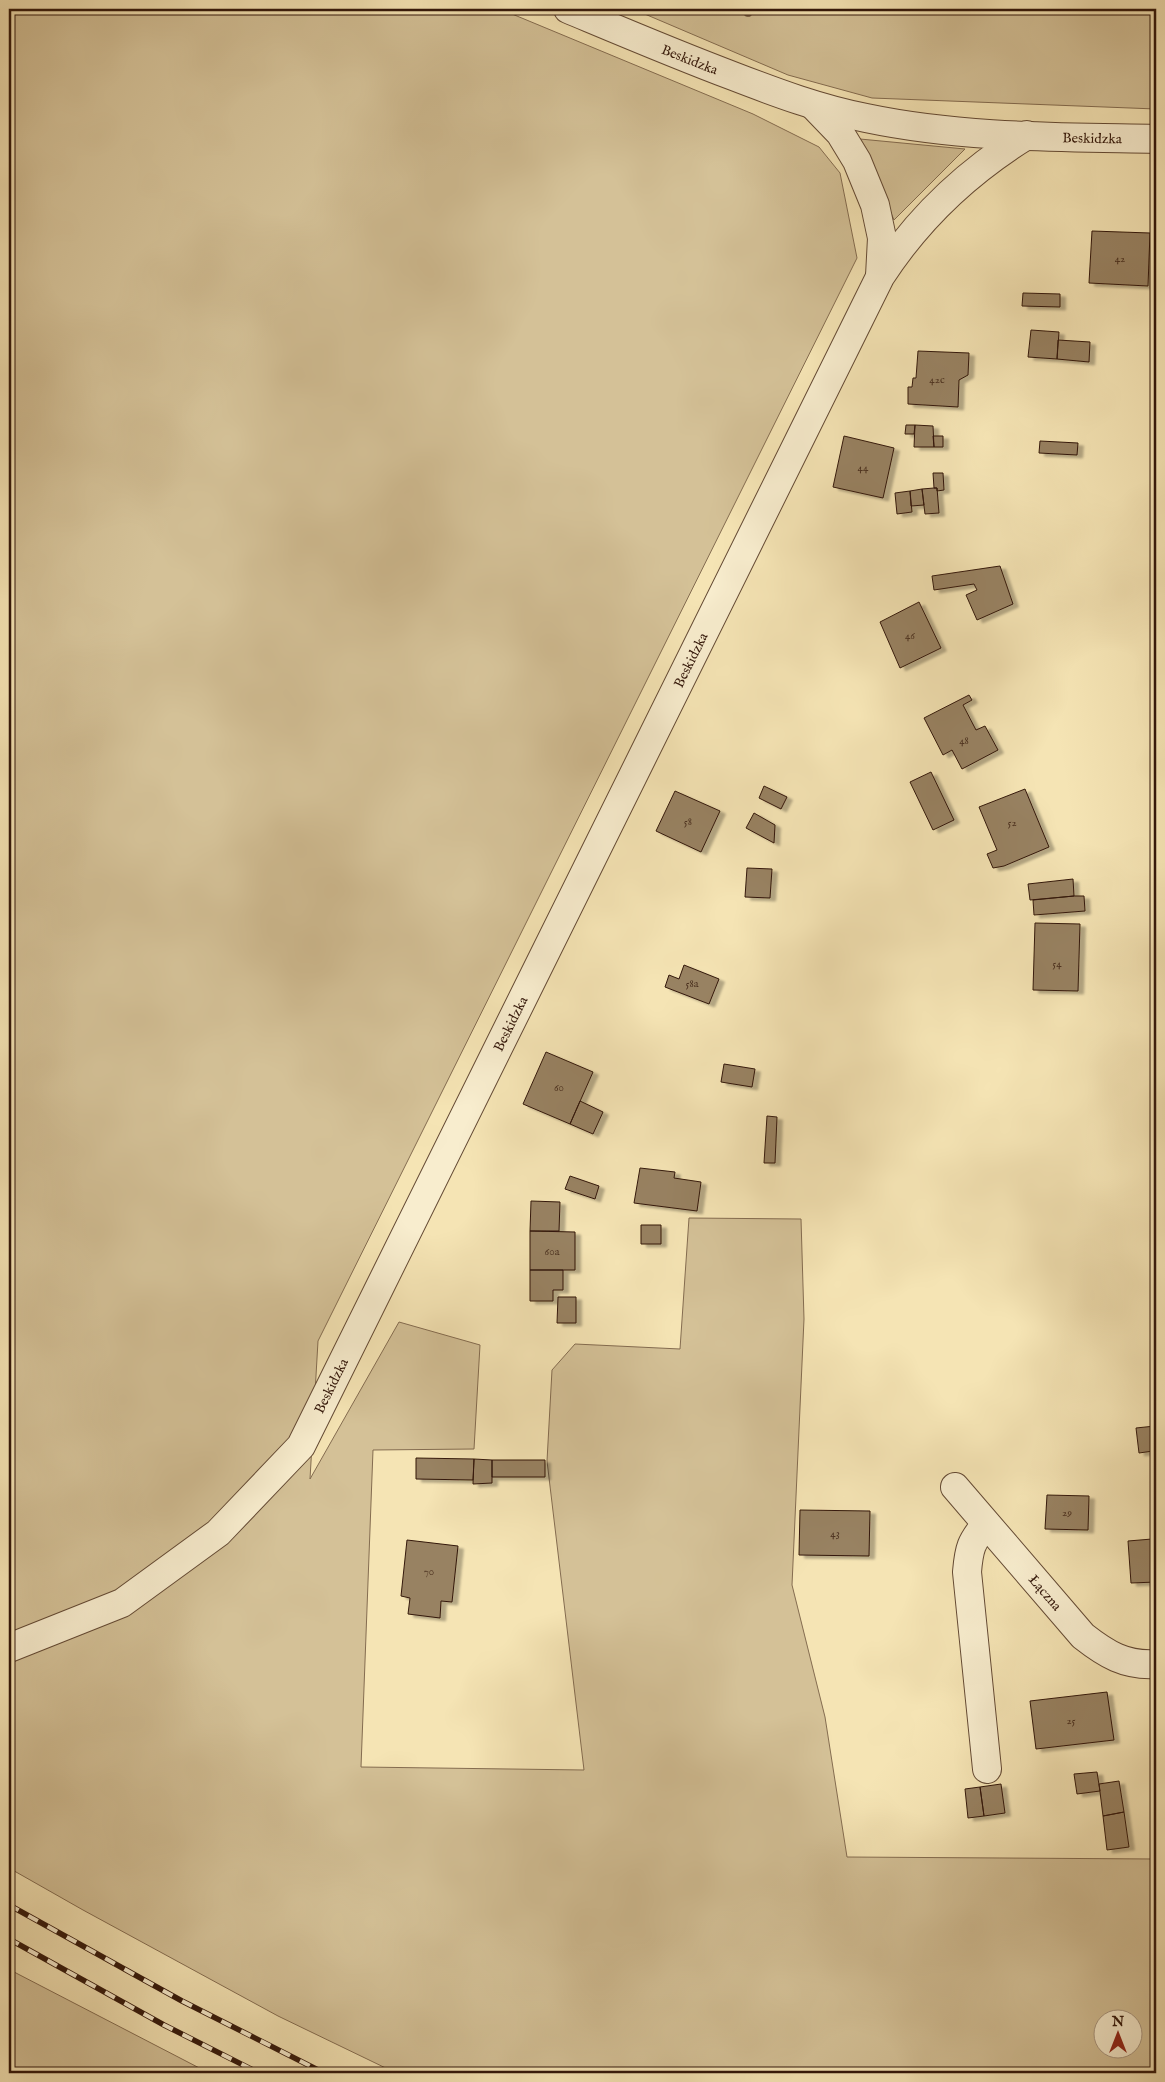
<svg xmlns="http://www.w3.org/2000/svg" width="1165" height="2082" viewBox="0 0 1165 2082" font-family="'IM FELL English',serif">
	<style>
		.green { fill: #d4c197; stroke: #846c50; fill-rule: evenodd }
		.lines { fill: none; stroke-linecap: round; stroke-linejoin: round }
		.stream { stroke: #80684d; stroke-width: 10 }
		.building { fill: #988262; stroke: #33170a; filter: url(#shadow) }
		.minor-casing { stroke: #644a34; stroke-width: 30 }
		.path { stroke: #33170a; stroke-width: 3; stroke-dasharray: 4 2.5; stroke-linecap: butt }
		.minor { stroke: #f8edce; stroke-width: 28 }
		.rail-casing { stroke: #33170a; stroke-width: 5.5 }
		.rail { stroke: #f8edce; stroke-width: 4; stroke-dasharray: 11; stroke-linecap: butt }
		.labels { text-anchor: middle; stroke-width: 5; stroke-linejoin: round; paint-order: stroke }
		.number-label { font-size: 11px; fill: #4c3220 }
		.street-label { font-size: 14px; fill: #33170a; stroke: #f8edce }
	</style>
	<defs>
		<filter id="shadow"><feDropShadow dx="5.5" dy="3" stdDeviation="1" flood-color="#0004"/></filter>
	</defs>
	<rect width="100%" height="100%" fill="#f5e4b4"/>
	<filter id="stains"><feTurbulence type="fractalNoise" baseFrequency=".004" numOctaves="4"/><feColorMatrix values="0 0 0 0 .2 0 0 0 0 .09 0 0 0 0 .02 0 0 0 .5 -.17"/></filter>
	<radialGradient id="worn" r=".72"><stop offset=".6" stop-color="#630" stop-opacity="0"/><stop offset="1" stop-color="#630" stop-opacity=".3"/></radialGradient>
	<path class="green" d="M9 9H500L753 114 819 147 840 173 857 258 318 1341 310 1479 399 1322 480 1345 474 1449 373 1450 361 1767 584 1770 547 1461 552 1370 575 1344 680 1349 689 1218 801 1219 804 1319 792 1585 825 1717 847 1857 1156 1859V2073H396L278 2016 83 1910 9 1868ZM1102 2020H1132V2050H1102Z
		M633 9H1156V109L872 98 788 75Z
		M860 139 965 149 894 220Z
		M9 1969 16 1973 209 2073H9Z"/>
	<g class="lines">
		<path class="stream" d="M746 9 748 12"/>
	</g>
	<path class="building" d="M1092 231 1150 233 1148 286 1089 283Z
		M1023 293 1060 294V307L1022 306Z
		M1031 330 1059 332 1057 359 1028 357Z
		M1058 340 1090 342 1089 362 1057 359Z
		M918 351 969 353 968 375 959 380 958 407 908 404V387H912L913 378H916Z
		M906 425H915L914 434H905Z
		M915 425 933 426 934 447H914Z
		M844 436 894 448 883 498 833 487Z
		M933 436H943V447H934Z
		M1040 441 1078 443 1077 455 1039 453Z
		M933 473H943L944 490 937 491V488H934Z
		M934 488H937L939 513 925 514 922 489Z
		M922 489 924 505 911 506 910 491Z
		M910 491 912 512 897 514 895 493Z
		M1000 566 1013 604 977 620 966 595 977 590 974 584 934 590 932 576Z
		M919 602 941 648 900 668 880 622Z
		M969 695 972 700 963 705 976 730 985 726 998 750 962 769 952 750 943 755 924 718Z
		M931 772 954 820 933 830 910 782Z
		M764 786 787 797 781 809 759 798Z
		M1025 789 1049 847 1004 866 993 868 987 854 997 850 979 807Z
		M675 791 720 811 701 852 656 831Z
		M754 813 775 825 774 843 746 828Z
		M747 868 772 869 770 898 745 897Z
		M1073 879 1074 896 1030 900 1028 884Z
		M1074 896H1084L1085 911 1034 915 1033 900Z
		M1035 923 1080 924 1078 991 1033 990Z
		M684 965 719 979 709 1004 665 987 669 975 679 979Z
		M546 1052 593 1072 570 1124 523 1104Z
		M724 1064 755 1069 752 1087 721 1082Z
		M580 1101 603 1112 593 1134 570 1124Z
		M767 1116 777 1117 775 1163H764Z
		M640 1168 675 1172 674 1178 701 1182 697 1211 634 1203Z
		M570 1176 599 1186 595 1199 565 1189Z
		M531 1201 560 1202 559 1231H530Z
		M641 1225H661V1244H641Z
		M530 1231 575 1232V1270H530Z
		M530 1270H563V1290H553V1301H530Z
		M558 1297H576V1323H557Z
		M1155 1426 1156 1465H1155L1153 1451 1139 1453 1136 1428Z
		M416 1458 474 1459 473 1480 416 1479Z
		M474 1459 492 1460V1483L473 1484Z
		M492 1460H545V1477H492Z
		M1047 1495 1089 1496 1088 1530 1045 1529Z
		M800 1510 870 1511 869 1556 799 1555Z
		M1152 1539 1156 1582 1131 1583 1128 1541Z
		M407 1540 458 1546 452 1602 441 1601 440 1618 408 1614 410 1598 401 1596Z
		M1107 1692 1114 1740 1036 1749 1030 1701Z
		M1097 1772 1100 1791 1077 1794 1074 1774Z
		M1119 1781 1124 1812 1103 1816 1099 1784Z
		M1001 1784 1005 1813 984 1816 980 1787Z
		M980 1787 984 1816 968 1818 965 1789Z
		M1124 1812 1129 1847 1107 1850 1103 1816Z"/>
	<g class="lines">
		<defs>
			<g id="minor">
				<path id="s1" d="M568 9C623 32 677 55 733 76 777 93 820 109 866 118 961 138 1060 137 1156 139"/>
				<path d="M814 106 840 133 857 161 875 205 882 238 880 276"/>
				<path id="s2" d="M955 1487 1083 1636C1106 1654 1125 1666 1156 1664"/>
				<path d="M986 1524C971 1542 969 1548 967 1572L987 1769"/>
				<path id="s3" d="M9 1648 122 1603 218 1533 301 1446 880 277C918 218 967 172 1027 135"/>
			</g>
		</defs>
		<use href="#minor" class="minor-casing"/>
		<path class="path" d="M48 2073H55"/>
		<use href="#minor" class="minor"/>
		<defs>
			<path id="rail" d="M9 1905 182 2001 324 2073
				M9 1939 164 2025 259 2073"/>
		</defs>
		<use href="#rail" class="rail-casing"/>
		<use href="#rail" class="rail"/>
	</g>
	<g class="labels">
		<g class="number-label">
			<text x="1120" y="262">42</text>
			<text x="937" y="383">42c</text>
			<text x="863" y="471">44</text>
			<text x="910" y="639">46</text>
			<text x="964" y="744">48</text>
			<text x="688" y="825">58</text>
			<text x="1012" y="826">52</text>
			<text x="1057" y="967">54</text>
			<text x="692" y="987">58a</text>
			<text x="559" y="1091">60</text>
			<text x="552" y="1255">60a</text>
			<text x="1067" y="1516">29</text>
			<text x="835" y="1537">43</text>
			<text x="429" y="1575">70</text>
			<text x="1071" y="1724">25</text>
		</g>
		<g class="street-label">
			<text dy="5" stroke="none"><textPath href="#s1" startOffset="132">Beskidzka</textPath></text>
			<text dy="5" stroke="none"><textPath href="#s1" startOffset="545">Beskidzka</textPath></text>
			<text dy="5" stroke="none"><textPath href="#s3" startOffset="1238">Beskidzka</textPath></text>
			<text dy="5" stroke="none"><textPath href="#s3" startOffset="832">Beskidzka</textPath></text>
			<text dy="5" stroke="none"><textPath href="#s3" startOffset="428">Beskidzka</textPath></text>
			<text dy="5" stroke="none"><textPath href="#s2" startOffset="139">Łączna</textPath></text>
		</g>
	</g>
	<rect width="1165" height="2082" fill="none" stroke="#f5e4b4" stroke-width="30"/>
	<rect x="10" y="10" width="1145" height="2062" fill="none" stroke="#33170a" stroke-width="2.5"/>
	<rect x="15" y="15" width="1135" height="2052" fill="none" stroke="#33170a"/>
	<g transform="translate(1118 2034)"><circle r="24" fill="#f8edce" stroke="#a99780"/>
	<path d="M0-4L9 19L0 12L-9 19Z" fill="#8f2418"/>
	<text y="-8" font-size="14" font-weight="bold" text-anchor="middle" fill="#33170a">N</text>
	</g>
	<rect width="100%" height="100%" filter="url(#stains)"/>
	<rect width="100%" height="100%" fill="url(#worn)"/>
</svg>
